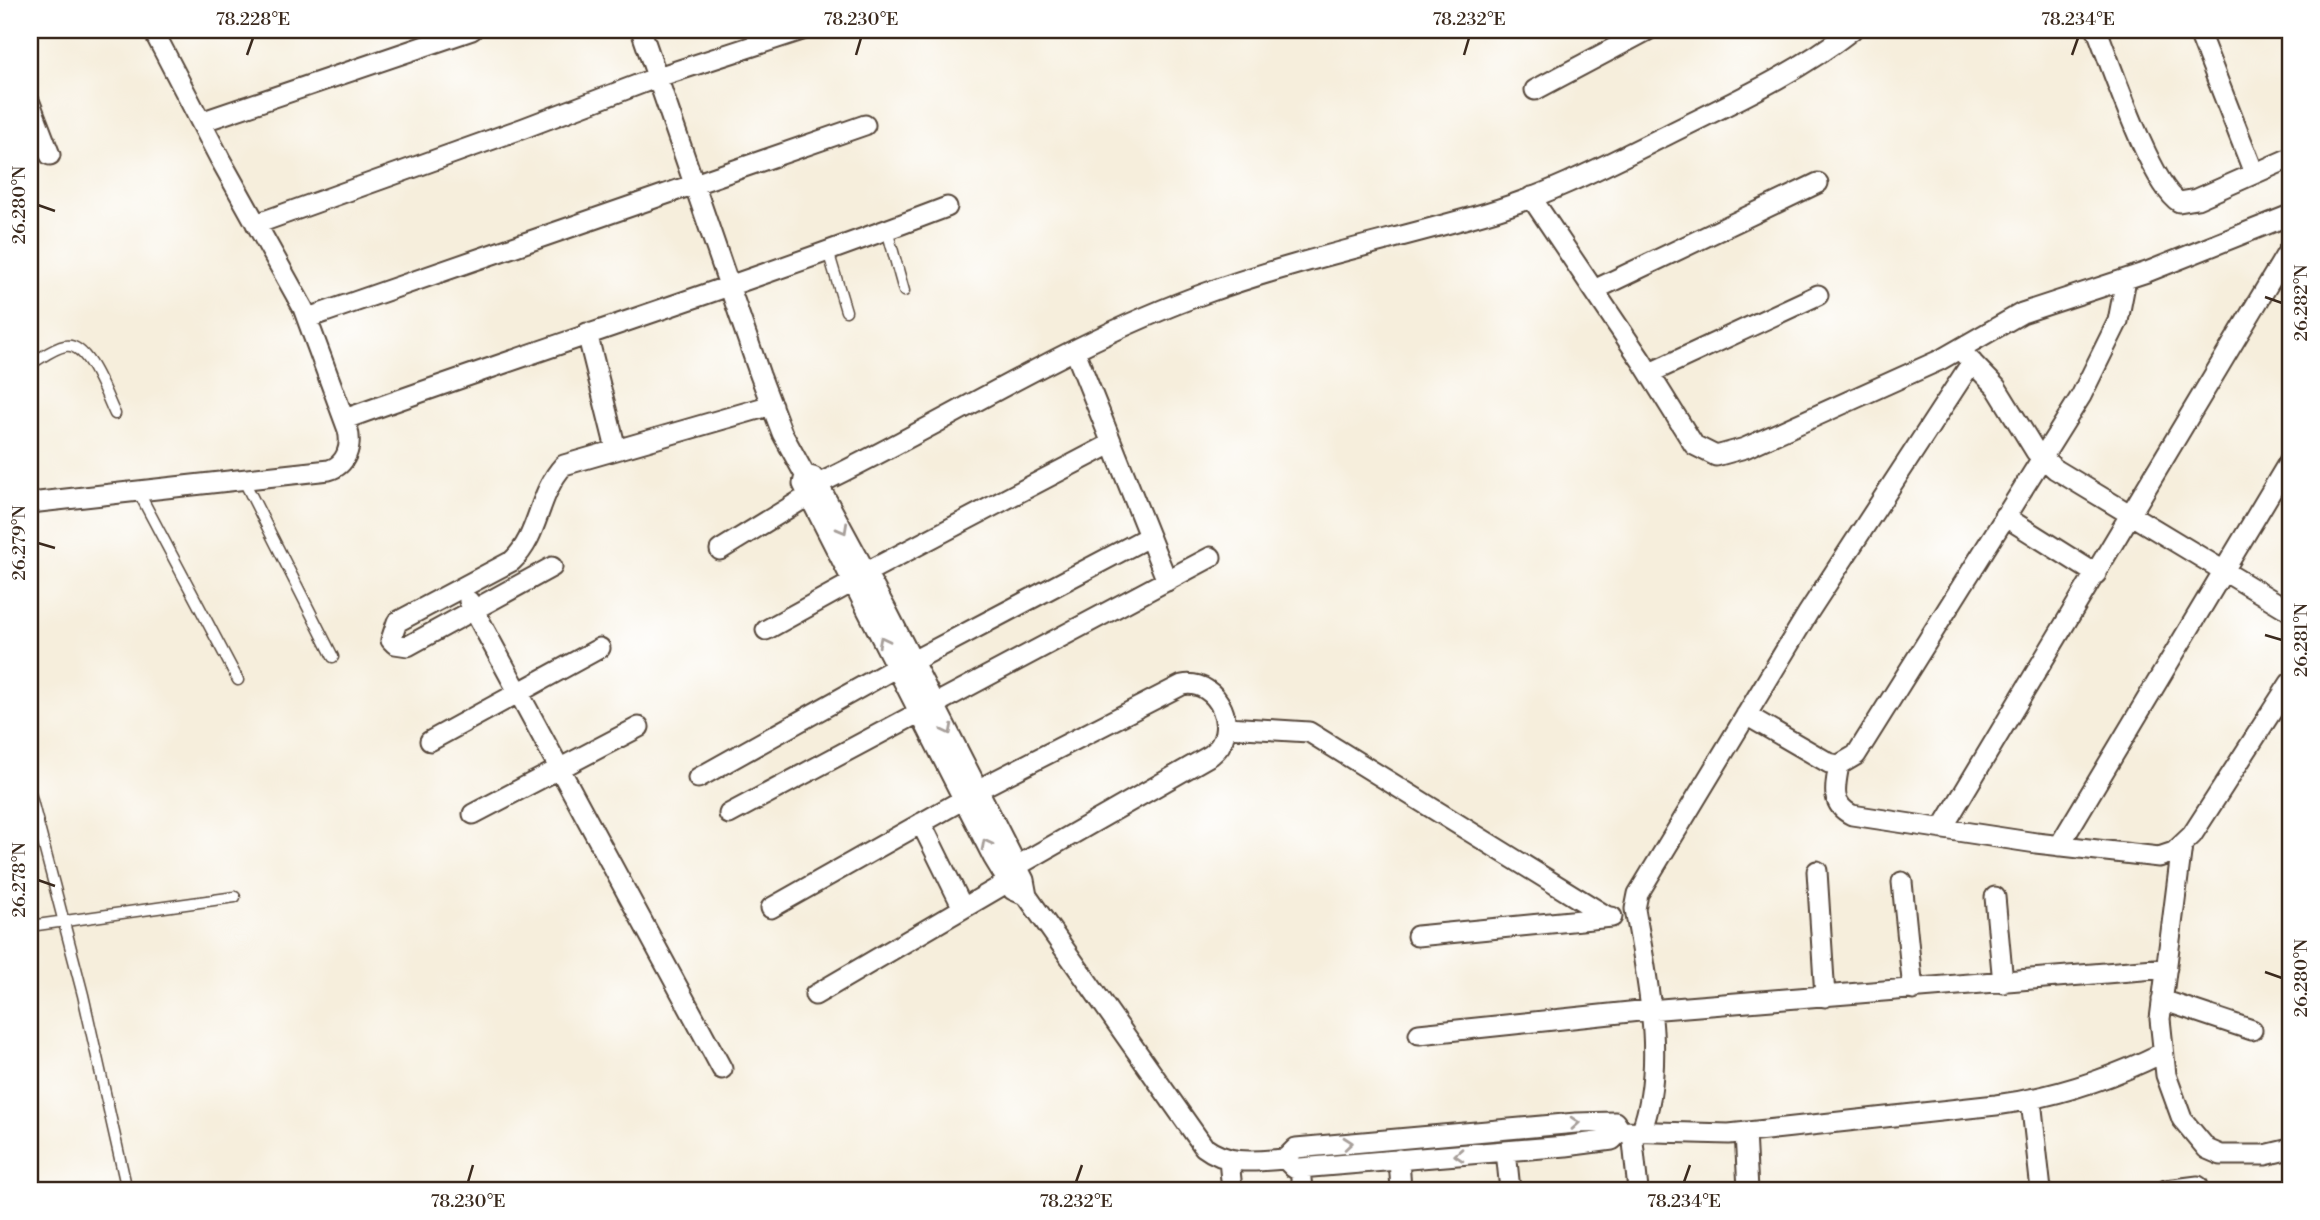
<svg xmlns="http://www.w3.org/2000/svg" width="2320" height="1220" viewBox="0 0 2320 1220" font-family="'Libre Bodoni',serif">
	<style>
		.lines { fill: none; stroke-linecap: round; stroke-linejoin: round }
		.lane-casing { stroke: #57473a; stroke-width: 13 }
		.street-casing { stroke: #57473a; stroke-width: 23 }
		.lane { stroke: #fff; stroke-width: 10 }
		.street { stroke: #fff; stroke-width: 19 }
		.oneway { stroke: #a79f9a }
		.ticks { fill: none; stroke: #3b2a1e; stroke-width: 2.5 }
		.neatline { fill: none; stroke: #3b2a1e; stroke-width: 2.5 }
		.ticks-label { font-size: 18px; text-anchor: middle; fill: #3b2a1e }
	</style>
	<rect width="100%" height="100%" fill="#fff"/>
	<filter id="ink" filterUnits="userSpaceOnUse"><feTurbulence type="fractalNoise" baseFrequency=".0143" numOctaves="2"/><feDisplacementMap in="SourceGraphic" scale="14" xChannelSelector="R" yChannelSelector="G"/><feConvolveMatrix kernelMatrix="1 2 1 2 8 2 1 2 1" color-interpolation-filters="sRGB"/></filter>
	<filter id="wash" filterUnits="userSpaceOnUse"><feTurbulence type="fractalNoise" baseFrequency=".00686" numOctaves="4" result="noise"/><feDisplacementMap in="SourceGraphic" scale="28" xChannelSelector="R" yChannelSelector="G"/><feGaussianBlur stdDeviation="1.57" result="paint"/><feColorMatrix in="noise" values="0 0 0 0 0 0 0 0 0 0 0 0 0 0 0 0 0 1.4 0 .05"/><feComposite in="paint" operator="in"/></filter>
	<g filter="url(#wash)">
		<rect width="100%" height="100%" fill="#f6eedc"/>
	</g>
	<g filter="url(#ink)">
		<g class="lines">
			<defs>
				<path id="lane" d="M887 230 904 291
					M828 251 846 311
					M30 364C40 359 53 348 65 346 88 341 106 396 115 414
					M243 479 333 657
					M138 491 238 680
					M30 793 83 995 127 1190
					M30 926 235 897
					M1001 1188 1003 1190"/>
				<path id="street" d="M641 30 760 375 782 433 805 475 803 484 993 857 1013 890 1027 896
					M2097 30C2111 65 2151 185 2179 202L2197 199 2290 158
					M2198 30 2254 173
					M1535 90 1648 30
					M30 103 50 155
					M201 122 472 30
					M1531 197 1641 360 1694 445 1716 456 1745 448 1940 360 2022 313 2147 272 2290 215
					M256 224 524 128 658 77 802 30
					M1594 290 1818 183
					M308 318 865 125
					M587 333 616 449
					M1075 351 1167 581
					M1965 355 1996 387 2036 452 2055 469 2290 611
					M1650 373 1818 295
					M345 419C545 347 748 283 947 207
					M805 475 813 477 818 484 888 613 1024 880 1027 896 1204 1147C1229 1166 1256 1161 1285 1159L1296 1148 1576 1123 1615 1122 1621 1131
					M818 484C947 422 1071 341 1206 293 1297 260 1393 240 1486 213 1549 195 1610 163 1669 134 1733 102 1796 74 1852 30
					M30 503 329 470C346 465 352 447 348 430L303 308 220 159 153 30
					M2004 516 2096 574
					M720 550 808 496
					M552 567 408 646 395 644 391 640 397 622 512 561C540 535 537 494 564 465L772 405
					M867 572 1111 444
					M469 601 722 1069
					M766 630 853 582
					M913 661 1148 537
					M935 704 1211 557
					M1746 715 1829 763 1839 765 1856 755 2081 396 2118 321 2126 279
					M1227 727 1309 732 1608 917
					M430 741 600 648
					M1839 765C1835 787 1830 804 1852 815L2036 843 2159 857 2174 852 2192 835 2290 683
					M698 778 897 667
					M979 789 1182 685C1219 678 1242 732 1211 755L1017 866
					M473 814 639 727
					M729 814 920 712
					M921 823 963 908
					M1942 829 2290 248
					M2182 845 2160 1019 2166 1075 2182 1119 2207 1149 2221 1155H2265L2290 1149
					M2059 846 2290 460
					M1817 871 1825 997
					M1902 882 1913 990
					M1995 897 2003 983
					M771 908 964 799
					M1417 936 1612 917
					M815 995 1008 882
					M2162 1000 2252 1030
					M1419 1034 1649 1010 2167 968
					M2031 1100 2041 1190
					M1632 1132 1638 1190
					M1641 1132C1667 1064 1647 979 1635 909L1638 894 1808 613 1972 362
					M1745 1132 1748 1190
					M1506 1151 1510 1190
					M1285 1159 1294 1168H1300L1566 1146 1612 1140 1621 1131 1729 1134 1996 1105C2055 1097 2108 1080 2162 1053
					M1399 1159 1401 1190
					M1229 1160 1232 1190
					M1300 1168 1302 1190
					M2166 1190 2198 1186"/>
			</defs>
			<use href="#lane" class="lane-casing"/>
			<use href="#street" class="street-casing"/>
			<use href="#lane" class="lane"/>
			<use href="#street" class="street"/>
		</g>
		<defs><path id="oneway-chevron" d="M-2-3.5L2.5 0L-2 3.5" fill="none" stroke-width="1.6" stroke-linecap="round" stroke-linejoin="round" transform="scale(1.75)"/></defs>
		<g class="oneway">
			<use href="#oneway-chevron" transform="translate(843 529) rotate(61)"/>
			<use href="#oneway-chevron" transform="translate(883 641) rotate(-117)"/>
			<use href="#oneway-chevron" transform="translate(948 730) rotate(63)"/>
			<use href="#oneway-chevron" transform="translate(986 844) rotate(-117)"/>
			<use href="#oneway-chevron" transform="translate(1575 1123) rotate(-4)"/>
			<use href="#oneway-chevron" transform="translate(1348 1143) rotate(-5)"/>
			<use href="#oneway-chevron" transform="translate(1459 1155) rotate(176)"/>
		</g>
	</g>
	<path class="ticks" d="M247 55 253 38M856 55 861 38M1464 55 1469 38M2072 55 2078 38M38 205 55 211M2265 297 2282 303M38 543 55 548M2265 635 2282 640M38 880 55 886M2265 972 2282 978M468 1182 473 1165M1076 1182 1082 1165M1684 1182 1690 1165"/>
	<rect width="2320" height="1220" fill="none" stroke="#fff" stroke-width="77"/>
	<rect x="38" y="38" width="2244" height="1144" class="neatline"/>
	<g class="ticks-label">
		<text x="253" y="25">78.228°E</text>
		<text x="861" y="25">78.230°E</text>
		<text x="1469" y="25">78.232°E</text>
		<text x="2078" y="25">78.234°E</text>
		<text transform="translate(19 205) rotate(-90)" y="6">26.280°N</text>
		<text transform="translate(2301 303) rotate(-90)" y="6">26.282°N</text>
		<text transform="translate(19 543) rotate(-90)" y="6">26.279°N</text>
		<text transform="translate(2301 640) rotate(-90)" y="6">26.281°N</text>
		<text transform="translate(19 880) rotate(-90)" y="6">26.278°N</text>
		<text transform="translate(2301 978) rotate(-90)" y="6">26.280°N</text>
		<text x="468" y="1207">78.230°E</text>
		<text x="1076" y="1207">78.232°E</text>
		<text x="1684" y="1207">78.234°E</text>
	</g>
</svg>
